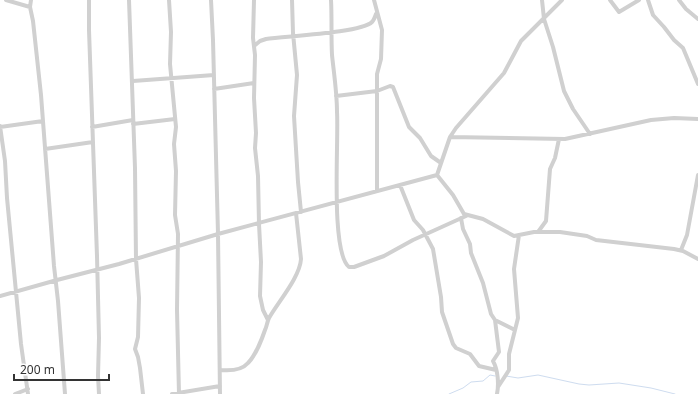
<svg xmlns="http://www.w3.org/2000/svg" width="698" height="394" viewBox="0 0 698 394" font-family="'Noto Sans',sans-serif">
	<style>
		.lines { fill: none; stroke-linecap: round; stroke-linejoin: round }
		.stream { stroke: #cedcef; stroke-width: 1 }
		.minor { stroke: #d0d0d0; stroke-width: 4 }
	</style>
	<rect width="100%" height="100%" fill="#fff"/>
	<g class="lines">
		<path class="stream" d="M506 376 518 378 538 375 579 384 589 385 619 383 651 388 675 394
			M449 394 463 388 471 382 483 381 490 375 495 376"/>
		<path class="minor" d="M6 0 30 7 33 21 41 95 54 266 58 301 65 394
			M89 0V30L97 256 99 338 98 376 99 394
			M129 0 135 168 136 259 139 298 138 337 135 349 138 357 140 368 143 394
			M169 0 171 32 170 64 176 127 174 144 176 171 175 215 178 234 177 310 179 394
			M211 0 213 40 218 234 220 394
			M254 0 253 38 255 55 254 98 256 133 255 148 258 176 259 224 261 262 260 296 263 310 268 320
			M292 0 293 33 297 75 294 116 298 182 301 212
			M331 0C332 18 331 36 332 55 334 74 337 93 337 112 339 140 330 252 349 267H354L384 256 413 240 466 216
			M374 0 382 30 381 59 377 74V191
			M542 0 544 19 553 47 564 91 573 109 590 134
			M610 0 619 12 639 0
			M648 0 653 15 664 27 674 40 683 48 698 84
			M679 0 686 9 698 19
			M30 7 31 0
			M254 46 260 41 266 39C285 36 361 33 372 22 374 20 375 17 376 14
			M133 81 214 75
			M214 89 254 83
			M336 96 377 91 390 86 393 87 409 127 420 138 431 156 441 163
			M133 124 175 119
			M0 126 5 161 7 198 21 344 28 394
			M0 127 43 121
			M92 127 133 120
			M450 137 565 139 651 120 674 118 698 119
			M45 149 93 142
			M437 175 453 195 464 214 483 219 514 236 534 232H560L587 236 596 240 674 249 683 251 698 259
			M437 175 450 137 456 128 504 73 521 41 562 0
			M400 185 414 220 423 230 433 249 441 297 442 312 453 344 456 348 470 354 479 366 496 370
			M461 218 463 229 470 244 471 253 483 283 491 314 495 320 515 330
			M538 232 546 221 550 169 555 158 559 139
			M681 250 687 235 698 175
			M0 296 57 280 119 264 218 234 437 175
			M495 320 499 352 493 361C498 370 499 384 497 394
			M220 370C230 371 241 371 248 363 255 356 262 339 265 330 267 326 267 322 269 318 278 302 300 277 301 259L296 213
			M498 387 509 370V354L518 318 514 269 519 235
			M15 394 28 389
			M172 394 220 386"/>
	</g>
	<path d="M14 374v6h95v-6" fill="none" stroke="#333333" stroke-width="2"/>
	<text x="20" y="374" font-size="12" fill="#333333" stroke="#ffffff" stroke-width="3" paint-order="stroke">200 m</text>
</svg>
